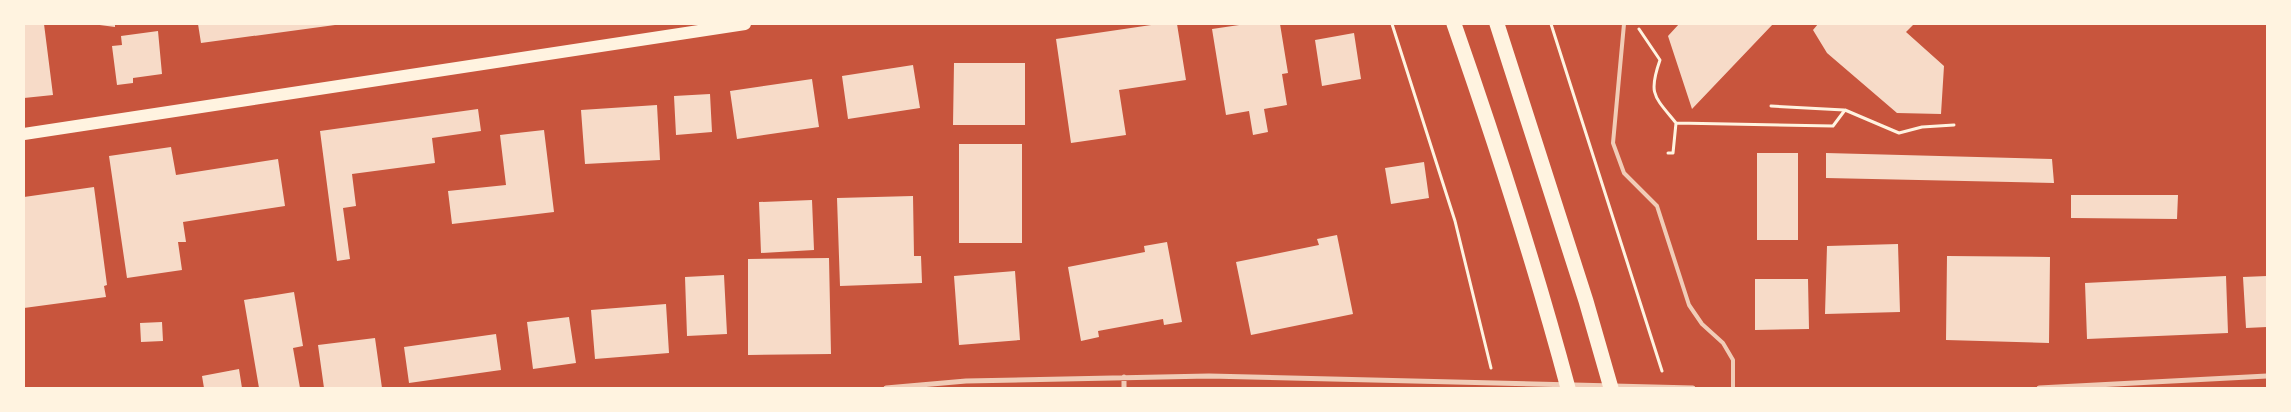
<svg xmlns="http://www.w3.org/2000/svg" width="2291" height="412" viewBox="0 0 2291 412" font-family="'Golos Text',sans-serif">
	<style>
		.building { fill: #f7dbc8 }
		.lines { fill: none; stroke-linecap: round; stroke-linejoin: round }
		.path { stroke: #fff3e0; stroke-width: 3 }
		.service { stroke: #f1ccb7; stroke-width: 4 }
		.minor { stroke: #f1ccb7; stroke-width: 5 }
		.primary { stroke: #fff3e0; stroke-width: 12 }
		.motorway { stroke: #fff3e0; stroke-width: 15 }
	</style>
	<rect width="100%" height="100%" fill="#c8553d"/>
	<path class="building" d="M24 24H44L53 95 24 98Z
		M92 24H115V27Z
		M198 24H335V25L201 43Z
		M1158 24H1177L1186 80 1119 90 1126 135 1071 143 1056 39Z
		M1246 24H1280L1288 73 1282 74 1287 105 1264 109 1268 132 1253 135 1249 111 1226 115 1212 29Z
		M1679 24H1773L1692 109 1668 36Z
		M1818 24H1914L1906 32 1944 66 1941 114 1897 113 1827 53 1813 30Z
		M158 31 162 74 133 78V83L117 85 112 46 122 45 121 36Z
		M1354 33 1361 79 1322 86 1315 40Z
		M954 63H1025V125H953Z
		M913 65 920 108 848 119 842 76Z
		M812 79 819 127 737 139 730 91Z
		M710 94 712 132 676 135 674 96Z
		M657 105 660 160 585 164 581 110Z
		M478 109 481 131 432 138 435 163 352 174 356 206 343 208 350 259 337 261 320 131Z
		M544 130 554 212 452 224 448 191 506 185 500 135Z
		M959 144H1022V243H959Z
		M171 147 176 175 278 159 285 206 183 222 186 242H178L182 270 127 278 109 156Z
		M1757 153H1798V240H1757Z
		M1826 153 2052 159 2054 183 1826 178Z
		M1424 162 1429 198 1391 204 1385 168Z
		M94 187 107 285 104 286 106 297 24 308V197Z
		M2071 195H2178L2177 219 2071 218Z
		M913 196 914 256H921L922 283 840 286 837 198Z
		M812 200 814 250 761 253 759 202Z
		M1337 235 1353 314 1251 335 1236 262 1319 245 1317 239Z
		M1167 242 1182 322 1164 325 1163 319 1098 331 1099 337 1081 341 1068 267 1145 252 1144 246Z
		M1898 244 1900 312 1825 314 1827 246Z
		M1947 256 2050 257 2049 343 1946 340Z
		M829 258 831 354 748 355V259Z
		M1015 271 1020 340 959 345 954 276Z
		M724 275 727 334 687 336 685 277Z
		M2226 276 2228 333 2087 339 2085 283Z
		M2267 276V327L2246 328 2243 277Z
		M1755 279H1808L1809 329 1755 330Z
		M294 292 303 346 293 348 300 388H259L244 300Z
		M666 304 669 353 595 359 591 310Z
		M569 317 576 363 533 369 527 322Z
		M162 322 163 341 141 342 140 323Z
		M496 334 501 370 409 383 404 347Z
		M375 338 382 388H324L318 345Z
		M239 369 242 388H204L202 376Z"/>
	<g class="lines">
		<path class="path" d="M1392 24 1455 221 1491 368
			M1551 24 1662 371
			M1639 29 1660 60C1648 94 1654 96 1676 123L1673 153H1668
			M1771 106 1844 110
			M1676 123 1833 126 1845 110 1899 133 1922 127 1954 125"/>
		<path class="service" d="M1624 24 1613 143 1624 173 1657 206 1689 305 1702 324 1723 343 1733 360V388"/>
		<path class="minor" d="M886 388 966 381 1209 376 1693 388
			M1124 388V377
			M2039 388 2267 376"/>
		<path class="primary" d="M24 134 745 24"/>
		<path class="motorway" d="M1454 24C1496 144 1535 265 1568 388
			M1497 24 1586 301 1611 388"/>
	</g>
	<rect width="2291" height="412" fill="none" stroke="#fff3e0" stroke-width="50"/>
</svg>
